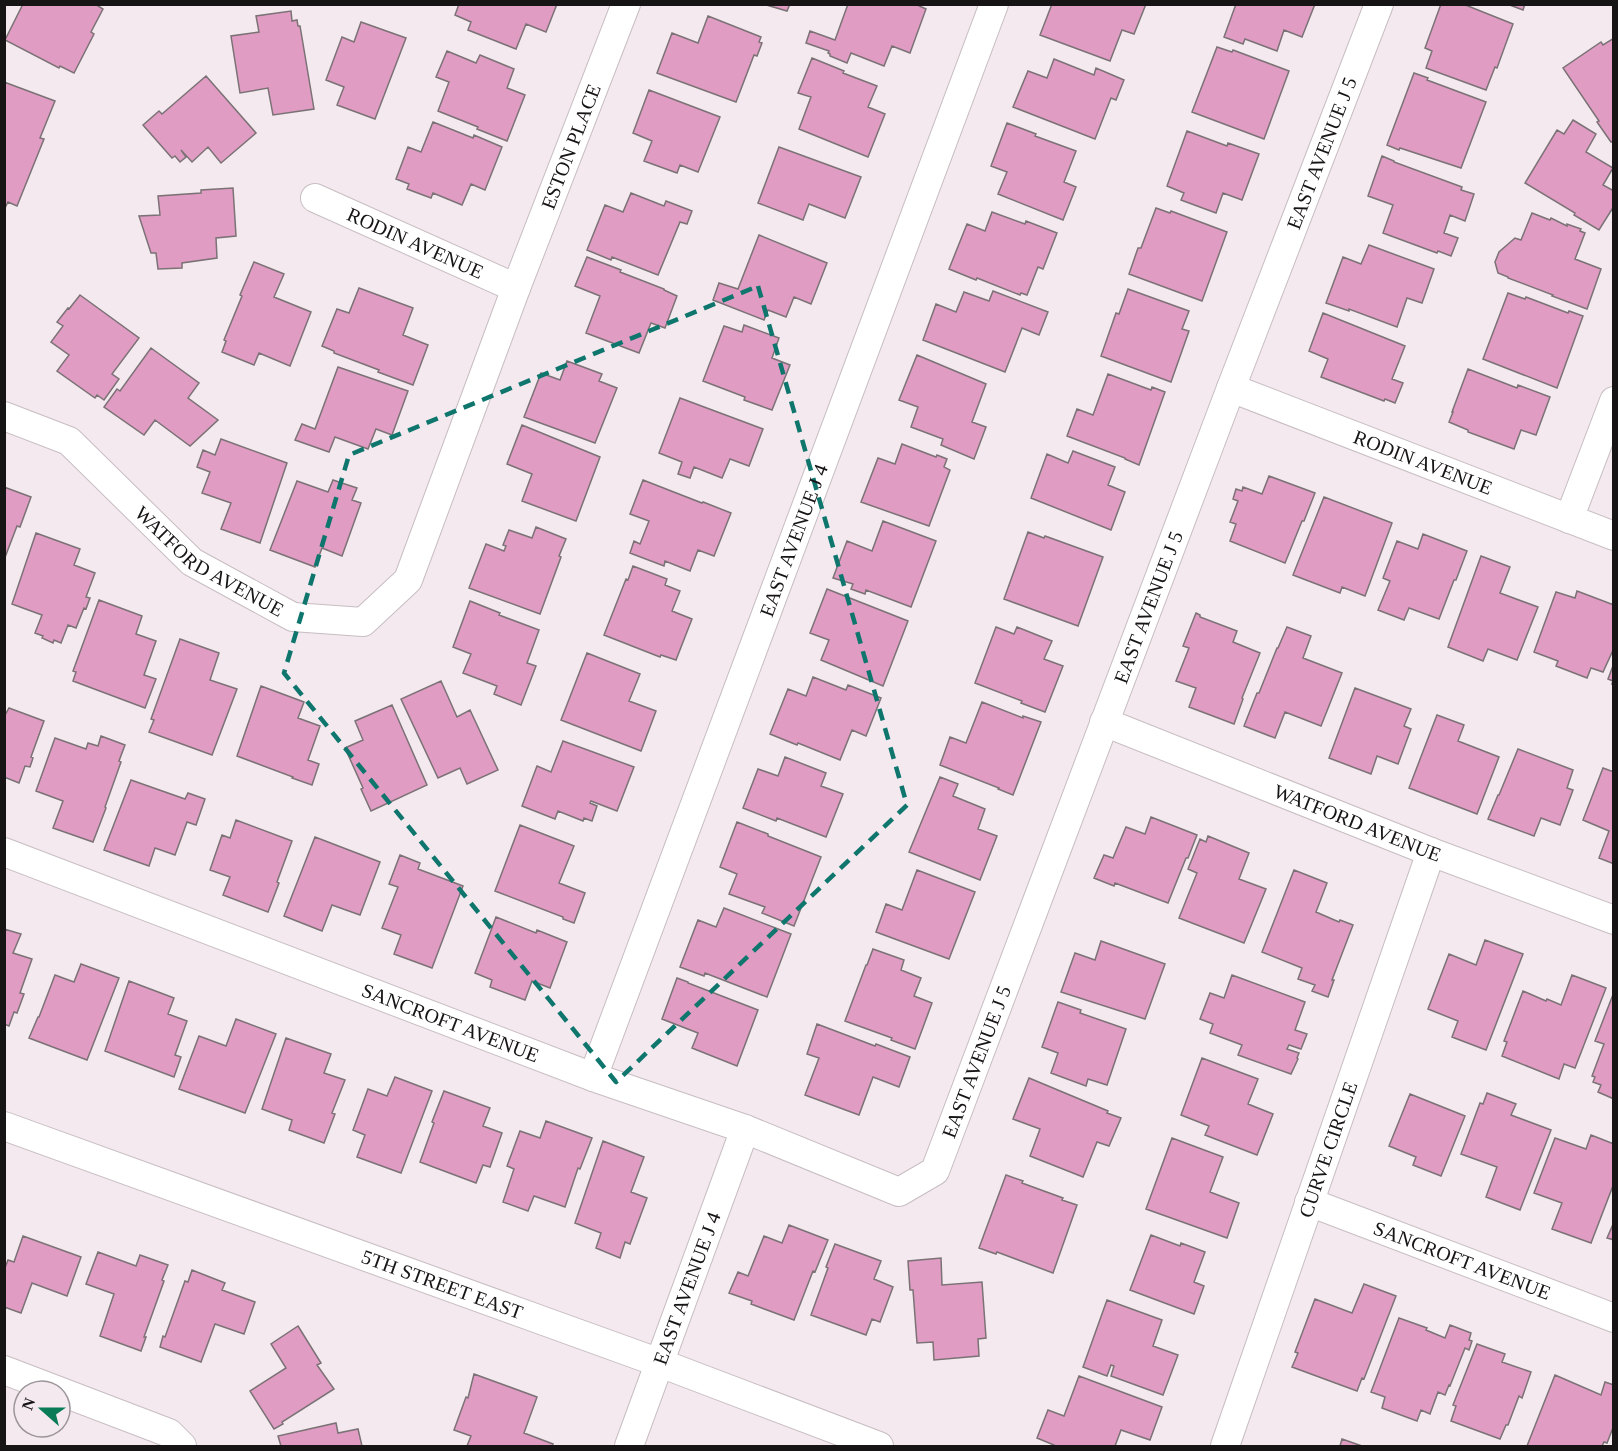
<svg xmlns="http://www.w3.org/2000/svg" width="1618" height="1451" viewBox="0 0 1618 1451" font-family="Georgia,serif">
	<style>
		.building { fill: #e19cc3; stroke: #7b7276; stroke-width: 1.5 }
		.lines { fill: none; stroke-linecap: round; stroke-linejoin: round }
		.street-casing { stroke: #c7bdc2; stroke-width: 30 }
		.street { stroke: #fff; stroke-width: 28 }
		.marked { fill: none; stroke: #0f766e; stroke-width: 4.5; stroke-dasharray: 12 8; stroke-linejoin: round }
		.labels { text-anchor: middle; stroke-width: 5; stroke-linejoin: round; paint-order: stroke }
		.street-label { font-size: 20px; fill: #171416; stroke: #f3e9ee }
	</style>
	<rect width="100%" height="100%" fill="#f3e9ee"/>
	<path class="building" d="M23 4H95L103 9 91 32 94 34 74 73 60 66 59 68 5 40Z
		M459 4H557L546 32 526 24 516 49 468 30 471 22 455 15Z
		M763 4H790L787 11Z
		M848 4H915L926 9 910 53 892 46 884 66 851 53 847 63 830 56V54L828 53 829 51 806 43 810 31 835 40Z
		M1052 4H1146L1134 34 1122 30 1110 61 1040 35Z
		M1236 4H1315L1302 37 1284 30 1277 51 1245 39 1243 44 1224 37Z
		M1441 4H1463L1513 24 1497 68 1495 67 1486 90 1426 68 1432 51 1425 48Z
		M1507 4H1525L1523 10Z
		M291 11 292 21 297 20 298 26H300L314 109 273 115 268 88 240 93 231 36 259 32 256 16Z
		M708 16 761 37 759 42 762 43 757 56 754 55 736 102 657 73 672 33 698 43Z
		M361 22 406 38 375 119 337 105 344 87 326 80 342 37 354 42Z
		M1614 38V141L1611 142 1597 122 1599 121 1563 68 1601 42 1603 45Z
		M1217 47 1232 52 1233 50 1289 71 1264 139 1192 112Z
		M447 51 476 63 480 55 514 69 507 88 525 95 507 141 477 129 478 127 438 111 449 82 436 77Z
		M812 58 844 71 843 73 877 86 868 107 885 114 868 157 799 129 811 97 798 93Z
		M1054 59 1094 75 1096 68 1124 80 1116 100 1111 98 1095 139 1013 107 1028 71 1047 78Z
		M1414 73 1428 78 1427 80 1486 102 1461 168 1400 148 1399 150 1387 145Z
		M206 76 256 133 221 163 208 147 192 162 181 150 186 157 180 162 175 156 172 158 143 125 159 111 162 114Z
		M4 82 55 101 40 138 44 139 17 206 8 202 4 210Z
		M649 90 720 117 698 172 680 165 677 173 644 161 652 141 633 133Z
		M1573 120 1596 134 1586 152 1613 168 1603 185 1614 191V206L1599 230 1574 215 1575 213 1525 183 1557 130 1564 134Z
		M433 122 473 138 474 135 502 147 485 190 471 184 462 205 433 193 431 198 407 189 409 184 396 179 408 147 421 152Z
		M1007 123 1036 134 1035 136 1076 151 1064 182 1076 187 1063 220 998 194 1007 172 991 166Z
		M1187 131 1227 146 1228 143 1259 154 1242 200 1223 193 1216 213 1181 200 1184 193 1167 186Z
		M779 147 861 177 845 218 809 204 803 220 758 203Z
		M1382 156 1394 161V162L1462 187 1461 190 1474 194 1465 221 1450 215 1444 233 1458 238 1451 256 1438 251 1437 253 1383 233 1393 205 1368 196Z
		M233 188 236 236 216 238 217 258 182 263V268L158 269 156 253H151L139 216 160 215 158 196 201 193V190Z
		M631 193 664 206 666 201 692 211 687 224 680 222 658 275 612 257 611 260 587 250 605 205 623 212Z
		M1156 208 1170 213 1171 211 1227 232 1202 301 1129 274 1138 248H1141Z
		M992 212 1025 224 1026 221 1057 233 1043 269 1038 267 1027 295 1021 293 1020 295 977 278 976 280 949 269 967 224 985 231Z
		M1532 213 1550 220 1551 218 1567 226V224L1581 229 1580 231 1585 233 1575 259 1601 269 1587 309 1552 296 1553 295 1508 278V277L1498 273 1495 262 1499 252 1515 238 1521 240Z
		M759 235 827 263 811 304 794 297 786 317 768 310 764 320 713 300 719 283 738 289Z
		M1369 245 1434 269 1422 303 1407 298 1397 327 1349 309V311L1326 303 1343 257 1361 264Z
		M587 257 621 270 620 272 664 289V290L677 296 665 328 651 323 639 353 586 333 600 296 575 286Z
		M254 262 284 274 274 297 311 312 290 366 259 353 254 365 222 352 226 341 224 340 242 296 240 295Z
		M359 288 413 308 403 335 428 345 413 385 378 372 379 370 334 353V351L322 346 337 309 349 313Z
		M1128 289 1189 311 1182 329 1189 331 1171 382 1101 356 1116 313 1119 314Z
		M993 291 1048 312 1039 335 1022 328 1005 372 923 340 936 304 956 312 964 292 989 301Z
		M1508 293 1525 299 1526 297 1568 313 1569 311 1583 316 1557 388 1483 359Z
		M80 295 139 338 112 374 119 379 104 400 97 395 95 398 57 371 69 355 51 342 63 326 57 322 68 308 69 309Z
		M1323 313 1405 346 1392 379 1403 383 1395 403 1385 399 1384 401 1321 377 1328 359 1309 351Z
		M744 325 779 338 772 358 790 365 772 410 744 400 745 397 703 381 724 326 742 332Z
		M151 348 199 383 188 398 218 420 190 446 155 420 144 435 104 407 117 389 120 391Z
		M917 355 986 384 972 422 986 427 974 459 941 445 943 439 911 427 918 407 899 400Z
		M567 361 602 374 599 381 617 388 595 443 524 417 541 373 560 380Z
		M338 367 408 391 392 435 376 429 368 449 335 437 329 452 295 440 302 424 315 429Z
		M1468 369 1517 388 1518 385 1550 397 1536 435 1521 430 1514 449 1468 432V430L1449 422 1453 412H1452Z
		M1108 374 1151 390 1152 387 1165 392 1139 465 1125 459V458L1067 436 1077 409 1093 415Z
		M680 398 763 429 749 466 730 459 722 478 694 467 690 478 678 474 682 462 659 453Z
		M522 425 600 457 576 521 522 501 532 474 507 464Z
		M221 439 287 463 260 543 221 529 231 503 202 493 210 472 197 467 203 450 215 455Z
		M902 444 936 457 937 455 947 459 944 467 950 470 929 526 861 502 878 458 895 464Z
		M1073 451 1115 467 1108 485 1125 492 1111 530 1031 498 1047 454 1068 463Z
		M1269 476 1315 493 1304 521H1302L1285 563 1230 541 1236 524 1230 522 1238 501 1233 499 1236 489 1242 491 1243 487 1262 494Z
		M333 480 357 488 352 500 361 503 342 556 322 548 315 567 270 550 297 481 328 492Z
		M643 480 702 503 703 502 731 513 714 556 698 550 690 571 665 561 664 566 630 553 634 541 640 544 649 521 630 514Z
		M4 487 31 497 20 527 17 526 4 560Z
		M1324 497 1392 523 1365 596 1342 587 1340 593 1293 575Z
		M883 521 936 541 911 607 866 590 865 594 851 589 853 584 833 578 847 541 872 551Z
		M536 527 566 539 559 556 561 557 540 614 469 588 486 544 504 551 506 546 503 545 509 530 532 538Z
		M1028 532 1044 538 1045 536 1103 557 1078 626 1004 599Z
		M36 533 80 549 74 565 95 573 86 597 90 598 86 609 84 608 76 628 68 625 61 643 54 640 53 643 42 638 43 636 35 633 42 615 12 604Z
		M1423 534 1467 551 1456 580H1454L1439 619 1409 608 1404 620 1378 610 1390 581 1383 578 1397 541 1418 549Z
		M1481 556 1510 567 1500 593 1538 607 1517 660 1488 649 1483 661 1448 647Z
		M633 566 667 579 665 585 680 591 672 611 692 619 676 660 661 655 660 657 604 635 626 579 628 580Z
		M827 589 908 621 883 686 821 660 829 640 810 633Z
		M1577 591 1614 605V648L1603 672 1591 668 1587 678 1556 666 1558 661 1534 652 1556 592 1575 598Z
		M99 600 142 616 136 634 156 641 144 675 156 679 145 708 73 681 76 672 73 671Z
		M470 601 500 613 499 615 539 630 527 663 536 666 521 705 494 694 497 686 463 673 471 654 453 647Z
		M1196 613 1200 615V617L1237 631 1233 642 1260 653 1242 698 1243 699 1234 724 1189 707 1196 688 1176 681 1189 648 1183 646Z
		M996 627 1014 634 1017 627 1052 641 1044 659 1063 666 1045 712 1021 703 1022 701 975 683Z
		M1287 627 1311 636 1303 658 1342 673 1321 726 1285 712 1275 738 1244 726 1257 693H1259L1277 648H1278Z
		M180 639 219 653 210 680 237 689 212 755 149 732 154 720 151 719Z
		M587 653 640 674 629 701 656 711 641 751 561 720Z
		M1614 663V684H1612L1613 681 1608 679Z
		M813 677 846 690 848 685 881 698 866 736 852 730 840 760 798 743 797 745 770 734 788 689 806 696Z
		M441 681 457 717 470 710 498 770 467 784 460 768 438 778 401 699Z
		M261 686 304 702 298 718 320 726 308 760 319 764 312 785 292 778 293 777 237 756Z
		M1355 688 1411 709 1404 726 1411 729 1398 764 1377 756 1371 774 1329 758Z
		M982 702 1023 718V716L1041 722 1013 795 998 789 999 788 940 765 950 737 966 743Z
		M392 705 427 785 371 811 361 789 363 788 345 748 363 740 355 721Z
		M9 708 44 721 31 757 33 758 30 767 25 766 19 783 4 777V717Z
		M1437 715 1464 725 1458 741 1499 757 1477 814 1409 788Z
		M101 736 125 745 119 761 121 762 105 807 106 808 93 842 53 828 63 801 36 791 55 738 86 749 88 743 98 746Z
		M563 741 634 767 617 811 591 801 590 803 597 806 592 821 584 818 583 821 558 811 555 819 522 806 537 766 551 772Z
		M1518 749 1573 770 1567 788 1573 790 1560 825 1541 818 1534 836 1488 819 1498 795H1499Z
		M785 757 826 773 821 786 843 794 826 837 777 818 776 821 743 808 758 769 778 776Z
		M1603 768 1614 772V864L1599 858 1609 831 1583 820Z
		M940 777 958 784 953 796 985 809 978 829 997 836 980 880 909 852Z
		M131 780 185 799 188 793 205 799 196 825 187 822 175 855 155 848 149 866 104 850Z
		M1151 817 1197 835 1188 858H1186L1168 903 1115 883 1114 886 1094 878 1104 855 1113 858 1126 827 1145 834Z
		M236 820 292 841 277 882 279 883 268 912 223 895 230 877 210 870 222 835 230 838Z
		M737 822 768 834V836L821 857 794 926 762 913 765 907 729 894 737 874 720 867Z
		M520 825 574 846 559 883 585 893 574 923 563 919V917L495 891Z
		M1208 836 1249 853 1239 879 1266 889 1244 943 1179 918 1197 873 1188 869 1200 839 1206 842Z
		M315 837 380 862 360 915 332 905 322 931 284 916Z
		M400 855 420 863 418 869 463 886 432 968 394 954 401 935 382 928 398 887 389 884Z
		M917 870 975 892 949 959 876 932 886 904 902 910Z
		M1294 870 1327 883 1316 912 1339 922 1340 920 1353 925 1332 980H1334L1328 997 1312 991 1315 985 1298 979 1302 968 1262 952Z
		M724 908 791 934 767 997 705 973 704 976 680 967 698 920 716 927Z
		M496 917 536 933 537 930 567 942 550 988 532 981 525 1000 490 987 492 980 475 973Z
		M4 929 21 934 13 953 32 959 20 993 24 994 17 1013 14 1012 9 1026 4 1024Z
		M1485 940 1523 954 1486 1050 1452 1037 1458 1021 1428 1009 1449 954 1476 965Z
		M1101 941 1165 964 1145 1019 1061 992 1075 953 1095 960Z
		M873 949 904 960 901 970 921 978 914 996 932 1003 915 1049 891 1040 892 1038 845 1021 866 965H867Z
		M81 964 119 978 87 1060 29 1038 38 1017H39L55 975 74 982Z
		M1232 975 1305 1002 1295 1030 1307 1034 1301 1049 1289 1045 1287 1049 1299 1053 1297 1058 1298 1059 1291 1074 1238 1055 1242 1045 1210 1033 1213 1024 1200 1019 1210 993 1224 998Z
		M1572 975 1606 988 1575 1068 1564 1064 1559 1079 1502 1056 1507 1042 1504 1041 1523 991 1546 1001 1547 999 1561 1005Z
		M677 978 688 982V983L758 1010 737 1066 692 1048 698 1033 662 1019Z
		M129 981 174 998 168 1014 187 1021 175 1055 181 1057 174 1077 105 1051Z
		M1614 992V1099L1598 1092 1601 1085 1593 1082 1595 1077 1592 1076 1604 1044 1595 1041Z
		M1058 1002 1081 1010 1080 1013 1126 1029 1107 1085 1088 1079 1086 1086 1051 1073 1058 1053 1042 1047Z
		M236 1019 276 1034 245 1113 179 1089 199 1036 226 1046Z
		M817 1024 875 1046 876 1044 910 1057 899 1087 873 1077 859 1115 805 1095 819 1058 807 1054Z
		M286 1038 331 1054 324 1073 345 1080 332 1113 335 1114 324 1143 289 1130 292 1120 262 1109Z
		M1202 1058 1258 1079 1248 1104 1273 1114 1257 1155 1205 1135 1209 1126 1181 1115Z
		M395 1077 432 1091 401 1173 357 1157 365 1135 353 1130 368 1089 387 1096Z
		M1029 1078 1108 1111 1107 1113 1121 1118 1109 1146 1097 1142 1083 1177 1030 1156 1040 1129 1013 1119Z
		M444 1091 490 1108 483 1126 502 1133 490 1167 483 1165 476 1183 420 1162 434 1123 432 1122Z
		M1487 1093 1516 1104 1511 1115 1551 1130 1520 1210 1486 1197 1497 1167 1461 1154 1480 1103 1483 1104Z
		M1410 1094 1465 1116 1441 1176 1413 1165 1416 1157 1389 1146Z
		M546 1121 592 1138 580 1169 578 1168 565 1207 534 1196 528 1211 503 1202 514 1169 507 1166 520 1131 540 1138Z
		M1591 1135 1614 1144V1183L1591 1243 1552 1229 1562 1203 1534 1193 1555 1138 1586 1149Z
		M1172 1138 1223 1157 1210 1192 1239 1203 1227 1238 1146 1209Z
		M603 1141 644 1157 631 1192 647 1198 630 1244 625 1242 620 1258 596 1248 601 1233 575 1223Z
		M1006 1175 1023 1181 1022 1183 1063 1198 1062 1200 1077 1205 1053 1273 997 1252 996 1254 979 1248Z
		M1614 1222V1240L1607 1238Z
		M789 1225 828 1240 815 1272 813 1271 794 1320 751 1304 752 1301 729 1293 738 1272 748 1276 764 1236 782 1243Z
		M1151 1235 1180 1246 1181 1243 1205 1252 1194 1282 1204 1286 1194 1314 1130 1290Z
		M23 1236 81 1257 67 1296 32 1283 21 1313 4 1307V1270L8 1260 14 1262Z
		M835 1244 881 1261 874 1279 893 1287 880 1322 872 1319 866 1335 811 1315 828 1268 826 1267Z
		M98 1252 136 1266 140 1255 168 1265 162 1280 164 1281 144 1337H146L141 1351 100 1336 114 1294 86 1284Z
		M941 1258 942 1285 982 1282 986 1338 978 1339 979 1356 934 1360 933 1342 917 1343 913 1290H910L908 1261Z
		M192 1270 225 1283 222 1290 255 1302 244 1334 215 1324 201 1362 160 1347 163 1336 165 1337 185 1281 188 1282Z
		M1364 1284 1396 1296 1364 1379 1362 1378 1357 1391 1292 1367 1298 1353 1295 1352 1315 1299 1352 1313Z
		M1107 1300 1162 1320 1153 1346 1178 1355 1163 1395 1111 1376 1114 1366 1111 1365 1107 1376 1083 1367Z
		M1399 1318 1427 1328 1426 1330 1445 1338 1450 1325 1471 1333 1469 1340 1472 1341 1469 1350 1465 1348 1450 1386 1449 1385 1445 1395 1438 1392 1430 1414 1421 1410 1417 1421 1382 1408 1385 1397 1371 1392Z
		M298 1326 321 1363 317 1365 334 1389 282 1422 283 1424 274 1429 250 1391 286 1368 271 1344Z
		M1477 1344 1505 1354 1502 1362 1531 1372 1522 1398 1519 1396 1508 1425H1506L1500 1439 1451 1421 1456 1406 1453 1405Z
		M474 1374 537 1397 524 1433 553 1444 552 1446H467L471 1436 454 1430 466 1397 468 1398Z
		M1555 1375 1601 1395 1605 1382 1614 1385V1425L1607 1443 1604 1442 1602 1446H1527Z
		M1079 1376 1162 1407 1150 1440 1121 1430 1115 1446H1054V1445L1037 1438 1048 1410 1064 1416Z
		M336 1423 338 1433 358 1429 362 1446H281L278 1436Z
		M1342 1439 1362 1446H1340Z"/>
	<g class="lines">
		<defs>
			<g id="street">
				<path id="s1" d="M315 198 516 288"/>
				<path id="s2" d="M1231 388 1614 536"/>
				<path id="s3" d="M4 416 69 441 192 562 293 617 363 622 408 580 516 288 626 4"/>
				<path d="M1569 519 1614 401"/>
				<path id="s4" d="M1104 722 1431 852 1614 920"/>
				<path id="s5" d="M4 852 593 1077 745 1129 899 1192 935 1171 1231 388 1379 4"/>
				<path id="s6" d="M593 1077 994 4"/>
				<path id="s7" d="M4 1126 660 1363 879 1446"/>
				<path id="s8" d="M1309 1202 1614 1318"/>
				<path d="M4 1370 169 1433 182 1446"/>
				<path id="s9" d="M629 1446 745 1129"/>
				<path id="s10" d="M1225 1446 1431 852"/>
			</g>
		</defs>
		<use href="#street" class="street-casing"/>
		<use href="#street" class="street"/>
	</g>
	<path class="marked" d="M758 286 907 805 616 1082 284 673 349 455Z"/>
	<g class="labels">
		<g class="street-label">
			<text dy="7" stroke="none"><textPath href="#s3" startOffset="952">ESTON PLACE</textPath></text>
			<text dy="7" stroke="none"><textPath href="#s5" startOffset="2088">EAST AVENUE J 5</textPath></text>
			<text dy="7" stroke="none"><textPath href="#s1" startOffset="110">RODIN AVENUE</textPath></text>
			<text dy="7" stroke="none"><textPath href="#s2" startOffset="206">RODIN AVENUE</textPath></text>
			<text dy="7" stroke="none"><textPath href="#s6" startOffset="573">EAST AVENUE J 4</textPath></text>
			<text dy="7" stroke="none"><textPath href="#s3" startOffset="256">WATFORD AVENUE</textPath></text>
			<text dy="7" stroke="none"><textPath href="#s5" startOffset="1602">EAST AVENUE J 5</textPath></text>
			<text dy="7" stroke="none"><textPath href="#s4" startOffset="273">WATFORD AVENUE</textPath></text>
			<text dy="7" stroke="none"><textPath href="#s5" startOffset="478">SANCROFT AVENUE</textPath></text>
			<text dy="7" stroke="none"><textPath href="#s5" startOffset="1116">EAST AVENUE J 5</textPath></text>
			<text dy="7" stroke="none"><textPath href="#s10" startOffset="314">CURVE CIRCLE</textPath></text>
			<text dy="7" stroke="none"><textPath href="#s8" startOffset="164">SANCROFT AVENUE</textPath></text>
			<text dy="7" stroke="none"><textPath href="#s7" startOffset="466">5TH STREET EAST</textPath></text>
			<text dy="7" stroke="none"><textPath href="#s9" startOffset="168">EAST AVENUE J 4</textPath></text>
		</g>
	</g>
	<rect width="1618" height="1451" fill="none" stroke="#171416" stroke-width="12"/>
	<g transform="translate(42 1409) rotate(291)"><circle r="28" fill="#f3e9ee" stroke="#9b9498" stroke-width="1.5"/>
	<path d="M0-4.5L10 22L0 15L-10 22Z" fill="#097b56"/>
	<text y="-9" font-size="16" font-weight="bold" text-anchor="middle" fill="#171416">N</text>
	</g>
</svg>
